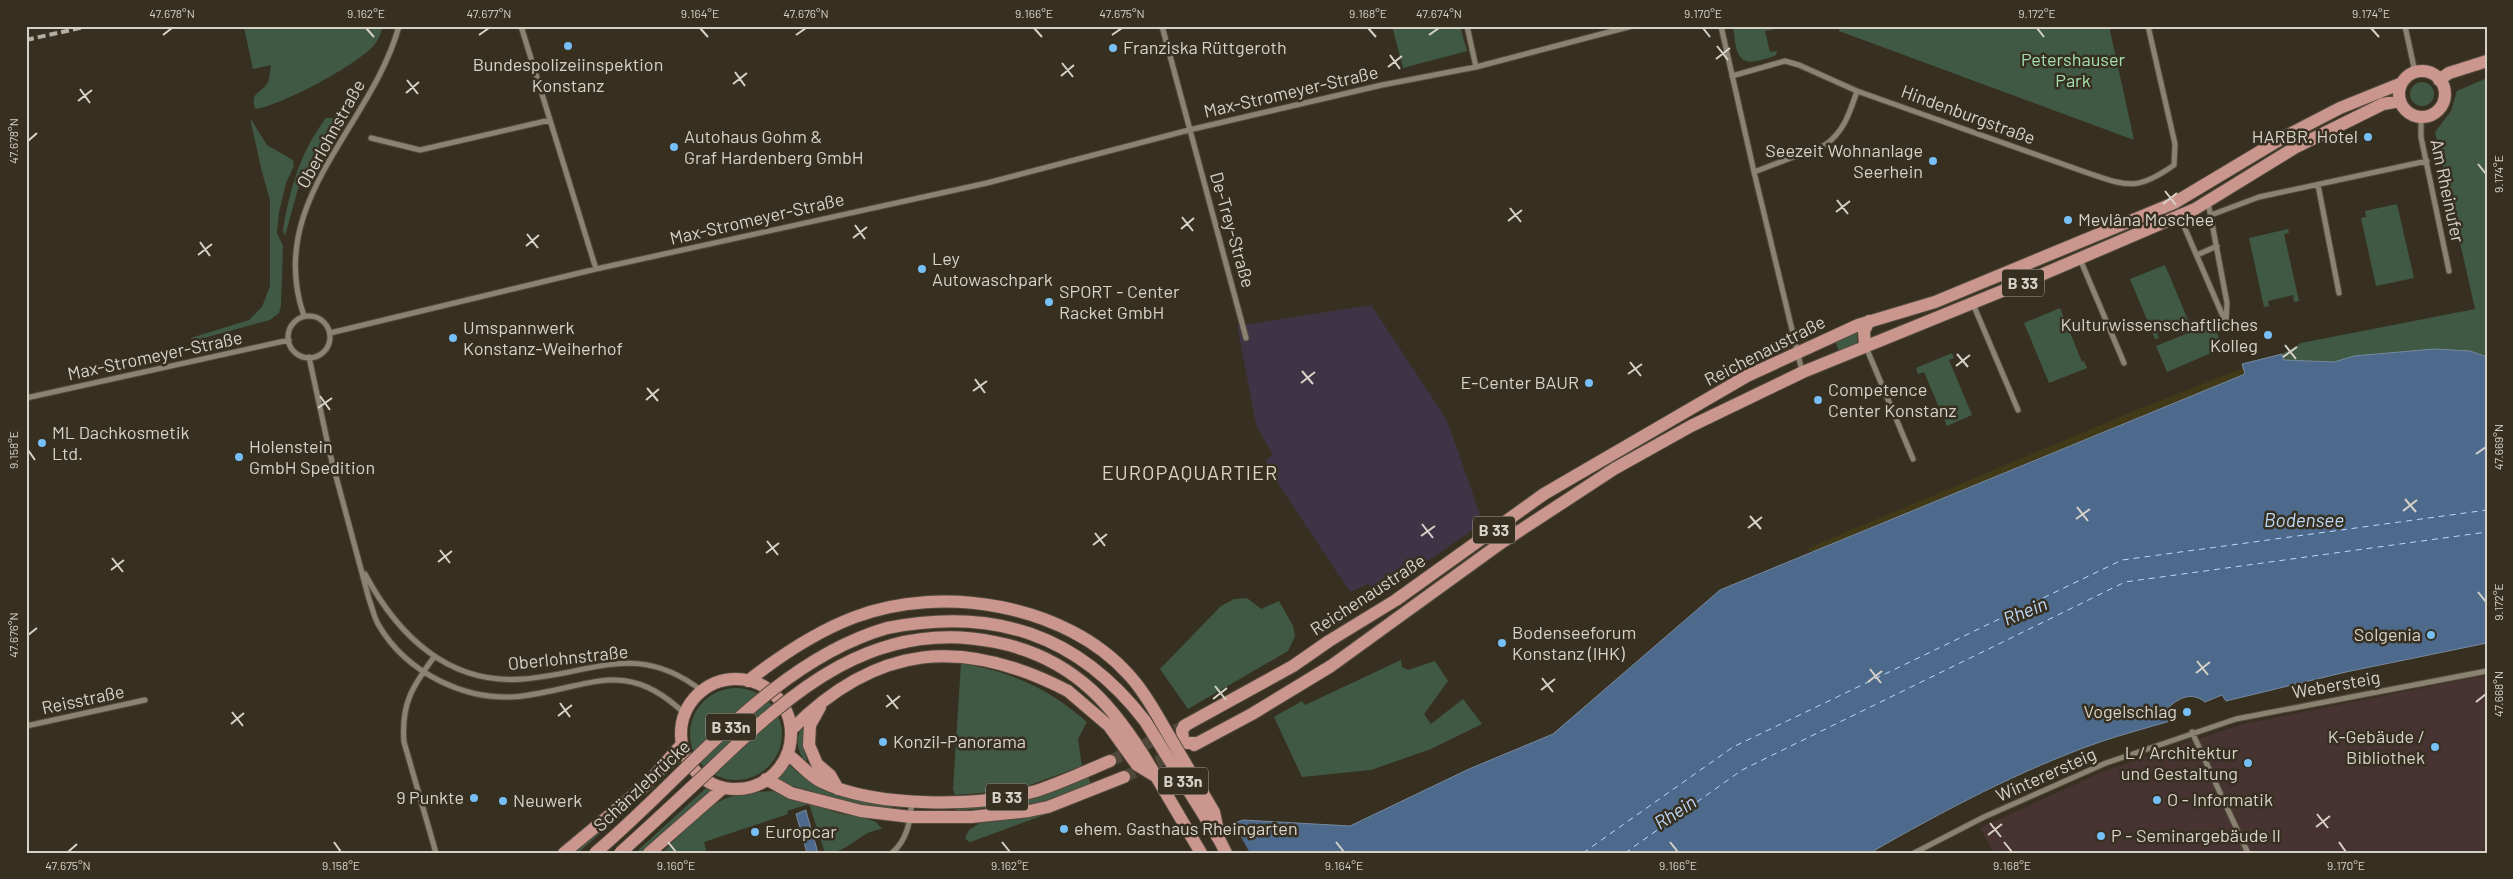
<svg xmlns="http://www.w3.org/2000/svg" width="2513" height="879" viewBox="0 0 2513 879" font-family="Barlow,sans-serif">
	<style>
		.industrial { fill: #3d3545 }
		.education { fill: #473332 }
		.green { fill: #405944 }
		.sand { fill: #413918 }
		.water { fill: #4d6a8c; stroke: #76899e }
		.pier { fill: #373021 }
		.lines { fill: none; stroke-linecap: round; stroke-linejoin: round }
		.ferry { stroke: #bcd8fa; stroke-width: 1; stroke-dasharray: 6 5; stroke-linecap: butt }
		.primary-tunnel { stroke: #4f483a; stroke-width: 12; stroke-dasharray: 12 6; stroke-linecap: butt }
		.street-casing { stroke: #534c3e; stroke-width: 7 }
		.primary-casing { stroke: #534c3e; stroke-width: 14 }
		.street { stroke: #8b8371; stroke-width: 5 }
		.primary { stroke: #cb968e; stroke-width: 12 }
		.rail { stroke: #b3aea2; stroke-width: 4; stroke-dasharray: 8 4; stroke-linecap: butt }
		.primary-bridge-casing { stroke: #534c3e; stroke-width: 14; stroke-linecap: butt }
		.primary-bridge { stroke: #cb968e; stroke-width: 12 }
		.ticks { fill: none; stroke: #d7d2c8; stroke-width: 2 }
		.poi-dot { fill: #76c0f7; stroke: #373021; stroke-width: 2 }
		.labels { text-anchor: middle; stroke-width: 5; stroke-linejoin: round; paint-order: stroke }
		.shield { fill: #373021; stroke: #a7a196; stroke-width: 1 }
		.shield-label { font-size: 16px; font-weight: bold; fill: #d7d2c8 }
		.poi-label { font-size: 18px; fill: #d7d2c8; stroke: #373021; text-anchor: start }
		.park-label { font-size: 18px; fill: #a3e0ae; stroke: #373021 }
		.street-label { font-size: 18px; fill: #d7d2c8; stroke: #373021 }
		.water-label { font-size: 19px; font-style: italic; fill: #bcd8fa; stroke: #373021 }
		.quarter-label { font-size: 20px; letter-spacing: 1px; fill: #ded5c1; stroke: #373021 }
		.neatline { fill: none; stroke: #d7d2c8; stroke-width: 2 }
		.ticks-label { font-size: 12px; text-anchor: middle; fill: #d7d2c8 }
	</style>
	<rect width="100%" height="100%" fill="#373021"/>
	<path class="industrial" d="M1371 305 1447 420 1483 523 1377 596 1368 584 1350 592 1267 467 1266 460 1273 454 1257 428 1237 326Z"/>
	<path class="education" d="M2487 675V853H1994L1980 828 2104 771 2243 724Z"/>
	<path class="green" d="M250 26H383C381 32 379 39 375 44 359 64 281 106 255 109 250 90 261 95 268 82 270 78 270 70 271 65L253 69 244 27Z
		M1392 26H1460L1467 51 1403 68Z
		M1733 26H1774L1775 29 1765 31 1770 52 1777 51 1776 55C1770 58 1764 59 1757 61 1734 66 1736 43 1733 26Z
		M1840 26H2109L2134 140 1839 31Z
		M2487 78V357L2470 351 2375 354 2334 362 2284 360 2282 354 2301 343 2475 309 2435 132 2451 111 2457 91Z
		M2410 94a12 12 0 1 1 24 0a12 12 0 1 1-24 0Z
		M250 118 267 145 293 160 294 166 286 183 279 212 277 233 283 246 281 305 279 313 270 320 193 341 191 338 249 320 262 307 270 286V200L262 172Z
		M326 118H335L298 189 285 236 283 230C290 189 300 152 326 118Z
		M2397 204 2414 278 2376 286 2361 218 2366 217 2365 211Z
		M2288 229 2289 233 2284 234 2299 301 2294 302 2293 295 2268 301 2269 306 2264 307 2249 238Z
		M2165 265 2188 320 2157 333 2159 338 2155 339 2130 279Z
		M2060 308 2082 362 2084 361 2087 368 2049 383 2024 323Z
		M2213 323 2223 348 2167 372 2156 346Z
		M1857 332V344L1839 351 1835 341Z
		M1952 353 1954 358 1949 360 1972 415 1947 426 1924 372 1918 374 1916 368Z
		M1247 598 1261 609 1279 601 1293 626 1295 636 1288 651 1188 709 1160 669 1221 606 1234 599Z
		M1401 660 1402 667 1408 670 1435 661 1448 681 1424 714 1431 724 1463 699 1482 724 1431 749 1371 770 1302 777 1274 717 1302 701 1305 705Z
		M961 663C1013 673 1047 687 1087 722L1078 739 1082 766 1016 790 955 795 953 789Z
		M690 734a46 46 0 1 1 92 0a46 46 0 1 1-92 0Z
		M802 726 805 728 803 746 807 760 805 762C797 750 795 739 802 726Z
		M677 754 681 761 578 853H572Z
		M789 765C823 794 849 801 893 806L892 809 860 805 775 781Z
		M1088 777 1091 783 1052 800 1035 803 955 811V807C1004 806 1042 795 1088 777Z
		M706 788 712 790 641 853H635Z
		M772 791 838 813 865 818 876 822 882 829C857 832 850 853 825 853L809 804 787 811 788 814 704 842 706 850 700 853H662C680 836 706 804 730 797 743 793 759 792 772 791Z
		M1055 811 973 841 969 842 965 838 969 830 980 823Z"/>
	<path class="sand" d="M2243 368 2245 374 1813 552 1806 549 2134 411Z"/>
	<path class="water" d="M2434 349 2470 351 2487 357V643L2346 672 2226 701 2222 695 2205 702C2191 691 2178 698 2167 709L2170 721C2147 728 2123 734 2100 742 2020 770 1943 811 1870 853H1180L1203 835 1243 820 1350 826 1469 769 1553 734 1720 590 2245 374 2242 364 2282 354 2284 360 2334 362 2354 356Z
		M806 810V811L818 853H807L796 814Z"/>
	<path class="pier" d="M1232 821 1250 853H1177L1201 833Z"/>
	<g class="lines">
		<path class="ferry" d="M1583 853 1733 747 2122 560 2487 510
			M1625 853 1742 770 2125 582 2487 532"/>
		<path class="primary-tunnel" d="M1110 761 1184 726
			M1124 777 1194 745"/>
		<defs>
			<path id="street" d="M521 26 596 269
				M1162 26 1246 338
				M1467 26 1476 67
				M1721 26 1754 172 1802 371
				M2405 26 2415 72
				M1732 76 1785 61 1799 65 1857 91 2085 172C2127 186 2136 192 2174 165L2175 144 2148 26
				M2421 117V137L2449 271
				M371 138 420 150 550 120
				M1754 172 1825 145C1844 132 1850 112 1857 91
				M2318 185 2339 293
				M2208 202 2227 303 2226 322
				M2211 215 2259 197 2427 161
				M2180 217 2225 321
				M2197 255 2217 246
				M2080 259 2124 363
				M1973 304 2018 410
				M304 316C264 202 372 126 399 26
				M288 337a21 21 0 1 1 42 0a21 21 0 1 1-42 0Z
				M330 333 596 269 987 183 1189 130 1382 85 1476 67 1632 26
				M1866 347 1913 459
				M309 357 330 454 369 599C372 607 374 617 378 624 406 673 467 703 523 696 591 687 626 657 685 714
				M26 398 289 340
				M365 574C398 636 449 685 523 679 592 674 637 640 702 691
				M434 657C412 687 401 704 404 742L436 853
				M26 726 145 700
				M2192 732 2248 853
				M892 853C908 839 910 821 912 801
				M1914 853 1984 817 2106 763 2236 719 2487 671"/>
			<path id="primary" d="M2399 94a23 23 0 1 1 46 0a23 23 0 1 1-46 0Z
				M2439 80 2449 73 2487 61
				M1865 347 1864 331 1869 321
				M887 628C994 607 1078 634 1145 721
				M681 734a55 55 0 1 1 110 0a55 55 0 1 1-110 0Z
				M748 681C781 655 815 632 855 617 941 584 1066 604 1129 675 1142 689 1152 706 1161 722
				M820 707 810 725 809 745 817 764 830 775 838 789
				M1187 724 1182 730 1183 740 1186 743H1198
				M1184 726 1293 666 1329 641 1396 600 1544 494 1747 376 1858 325 1935 302 2174 203 2286 136 2340 108 2402 83
				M791 730C876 644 962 636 1068 691
				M1194 745 1252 714 1331 666 1501 543 1614 469 1691 426 1803 372 2034 278 2195 209 2296 147 2383 104 2400 101
				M787 754C799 762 809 776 822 782 877 808 978 807 1036 791 1061 783 1086 771 1110 761
				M1157 778 1201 853
				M766 779 791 793 861 811 911 817H971L1029 811 1048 807 1124 777
				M1220 841 1226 853
				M564 853 647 784 682 744
				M649 853 723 788"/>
		</defs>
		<use href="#street" class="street-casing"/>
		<use href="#primary" class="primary-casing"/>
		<use href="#street" class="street"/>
		<use href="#primary" class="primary"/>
		<path class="rail" d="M26 40 89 26"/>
		<defs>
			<path id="primary-bridge" d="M1068 691 1109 726 1137 765 1155 776
				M1145 721 1220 841
				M1161 722 1214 812 1218 831
				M595 853C686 777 770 662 887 628
				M620 853C651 825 681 797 712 768 792 691 875 617 995 642 1077 658 1118 710 1157 778"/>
		</defs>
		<use href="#primary-bridge" class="primary-bridge-casing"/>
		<use href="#primary-bridge" class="primary-bridge"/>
	</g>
	<path class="ticks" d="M366 28 374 37M700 28 708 37M1034 28 1042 37M1368 28 1376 37M1703 28 1710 37M2037 28 2044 37M2371 28 2379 37M163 35 172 28M479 35 489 28M796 35 806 28M1112 35 1122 28M1429 35 1439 28M1717 46 1728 60M1390 55 1400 69M1716 59 1730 48M1062 63 1073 77M1388 67 1402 56M735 72 745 86M1061 76 1074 65M407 80 418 94M733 84 747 73M80 89 90 103M406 93 419 82M78 101 92 90M28 141 37 133M2478 164 2486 174M2165 191 2176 205M1837 200 1848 214M2163 204 2177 193M1510 208 1521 222M1836 212 1850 201M1182 217 1193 231M1508 221 1522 210M855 225 865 239M1181 229 1194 218M527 234 538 248M853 238 867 227M200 242 210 256M526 246 539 235M198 255 212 244M2285 345 2296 359M1957 354 1968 367M2283 357 2297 347M1630 362 1641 376M1956 366 1970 355M1302 371 1313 384M1628 374 1642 364M975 379 985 393M1301 383 1315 372M647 388 658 401M973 391 987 381M320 396 330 410M646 400 659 389M318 408 332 398M28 450 35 460M2476 454 2486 447M2405 499 2416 512M2077 507 2088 521M2403 511 2417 500M1750 516 1761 529M2076 519 2090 509M1422 524 1433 538M1748 528 1762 517M1095 533 1105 546M1421 536 1435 526M767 541 778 555M1093 545 1107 534M440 550 450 563M766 553 779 543M112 558 123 572M438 562 452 551M111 570 124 560M2478 592 2486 602M28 635 37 628M2197 661 2208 675M1870 669 1881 683M2196 673 2210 662M1542 678 1553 692M1868 682 1882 671M1215 686 1226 700M1541 690 1555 679M887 695 898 709M1213 699 1227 688M2476 702 2486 694M560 703 570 717M886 707 900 696M232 712 243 726M558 716 572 705M231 724 244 713M2317 814 2328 828M1990 823 2001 837M2316 827 2330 816M1988 835 2002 824M334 842 341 852M668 842 676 852M1002 842 1010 852M1336 842 1344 852M1670 842 1678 852M2004 842 2012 852M2339 842 2346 852M68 852 77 844"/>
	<g class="poi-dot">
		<circle cx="568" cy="46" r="5"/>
		<circle cx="1113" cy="48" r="5"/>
		<circle cx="2368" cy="137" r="5"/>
		<circle cx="674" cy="147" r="5"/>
		<circle cx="1933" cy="161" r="5"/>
		<circle cx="2068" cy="220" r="5"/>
		<circle cx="922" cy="269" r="5"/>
		<circle cx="1049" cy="302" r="5"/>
		<circle cx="2268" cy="335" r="5"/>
		<circle cx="453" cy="338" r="5"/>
		<circle cx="1589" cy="383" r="5"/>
		<circle cx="1818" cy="400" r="5"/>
		<circle cx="42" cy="443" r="5"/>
		<circle cx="239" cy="457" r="5"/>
		<circle cx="2431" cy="635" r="5"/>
		<circle cx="1502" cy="643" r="5"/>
		<circle cx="2187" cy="712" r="5"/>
		<circle cx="883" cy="742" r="5"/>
		<circle cx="2435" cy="747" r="5"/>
		<circle cx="2248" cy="763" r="5"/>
		<circle cx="474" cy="798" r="5"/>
		<circle cx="2157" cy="800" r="5"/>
		<circle cx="503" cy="801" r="5"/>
		<circle cx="1064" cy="829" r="5"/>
		<circle cx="755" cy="832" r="5"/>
		<circle cx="2101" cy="836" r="5"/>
	</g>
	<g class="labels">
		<g class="shield">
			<rect x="2002" y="269.5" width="42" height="27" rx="4"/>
			<rect x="1473" y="516.5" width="42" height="27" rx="4"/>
			<rect x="706" y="713.5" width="50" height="27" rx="4"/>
			<rect x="1158" y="767.5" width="50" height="27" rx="4"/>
			<rect x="986" y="783.5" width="42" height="27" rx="4"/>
		</g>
		<g class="shield-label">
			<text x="2023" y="289">B 33</text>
			<text x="1494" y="536">B 33</text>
			<text x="731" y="733">B 33n</text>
			<text x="1183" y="787">B 33n</text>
			<text x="1007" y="803">B 33</text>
		</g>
		<g class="poi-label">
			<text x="1123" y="54">Franziska Rüttgeroth</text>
			<text x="568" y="71" text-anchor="middle">Bundespolizeiinspektion<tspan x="568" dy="21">Konstanz</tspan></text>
			<text x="684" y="143">Autohaus Gohm &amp;<tspan x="684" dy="21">Graf Hardenberg GmbH</tspan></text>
			<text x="2358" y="143" text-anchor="end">HARBR. Hotel</text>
			<text x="1923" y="157" text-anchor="end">Seezeit Wohnanlage<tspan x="1923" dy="21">Seerhein</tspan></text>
			<text x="2078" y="226">Mevlâna Moschee</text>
			<text x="932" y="265">Ley<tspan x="932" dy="21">Autowaschpark</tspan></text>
			<text x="1059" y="298">SPORT - Center<tspan x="1059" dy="21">Racket GmbH</tspan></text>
			<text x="2258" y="331" text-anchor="end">Kulturwissenschaftliches<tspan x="2258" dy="21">Kolleg</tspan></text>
			<text x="463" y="334">Umspannwerk<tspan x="463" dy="21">Konstanz-Weiherhof</tspan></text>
			<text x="1579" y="389" text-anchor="end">E-Center BAUR</text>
			<text x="1828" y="396">Competence<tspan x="1828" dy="21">Center Konstanz</tspan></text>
			<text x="52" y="439">ML Dachkosmetik<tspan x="52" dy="21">Ltd.</tspan></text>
			<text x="249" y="453">Holenstein<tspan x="249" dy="21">GmbH Spedition</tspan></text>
			<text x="1512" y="639">Bodenseeforum<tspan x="1512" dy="21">Konstanz (IHK)</tspan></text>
			<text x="2421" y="641" text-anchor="end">Solgenia</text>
			<text x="2177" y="718" text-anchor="end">Vogelschlag</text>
			<text x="2425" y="743" text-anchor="end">K-Gebäude /<tspan x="2425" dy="21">Bibliothek</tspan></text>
			<text x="893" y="748">Konzil-Panorama</text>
			<text x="2238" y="759" text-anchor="end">L / Architektur<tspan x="2238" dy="21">und Gestaltung</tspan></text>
			<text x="464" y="804" text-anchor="end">9 Punkte</text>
			<text x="2167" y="806">O - Informatik</text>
			<text x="513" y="807">Neuwerk</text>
			<text x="1074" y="835">ehem. Gasthaus Rheingarten</text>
			<text x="765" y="838">Europcar</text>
			<text x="2111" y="842">P - Seminargebäude II</text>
		</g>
		<g class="park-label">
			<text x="2073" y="66">Petershauser<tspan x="2073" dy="21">Park</tspan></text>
		</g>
		<g class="street-label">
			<text transform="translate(1291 92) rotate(-13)" y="6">Max-Stromeyer-Straße</text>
			<text transform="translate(1968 115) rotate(20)" y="6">Hindenburgstraße</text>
			<text transform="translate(331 134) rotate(-61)" y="6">Oberlohnstraße</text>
			<text transform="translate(2447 191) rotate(78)" y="6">Am Rheinufer</text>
			<text transform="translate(757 219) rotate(-13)" y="6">Max-Stromeyer-Straße</text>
			<text transform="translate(1232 230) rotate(74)" y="6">De-Trey-Straße</text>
			<text transform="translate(1765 351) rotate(-27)" y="6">Reichenaustraße</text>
			<text transform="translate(155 356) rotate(-12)" y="6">Max-Stromeyer-Straße</text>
			<text transform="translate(1368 595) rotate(-33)" y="6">Reichenaustraße</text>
			<text transform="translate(568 658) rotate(-6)" y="6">Oberlohnstraße</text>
			<text transform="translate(2336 685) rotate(-10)" y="6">Webersteig</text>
			<text transform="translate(83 700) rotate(-12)" y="6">Reisstraße</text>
			<text transform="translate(2046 775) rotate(-24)" y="6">Winterersteig</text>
			<text transform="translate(642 786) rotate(-43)" y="6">Schänzlebrücke</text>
		</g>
		<g class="water-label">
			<text x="2304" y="527">Bodensee</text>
			<text transform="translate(2025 611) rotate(-22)" y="7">Rhein</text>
			<text transform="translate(1675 812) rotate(-33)" y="7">Rhein</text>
		</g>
		<g class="quarter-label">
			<text x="1190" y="480">EUROPAQUARTIER</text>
		</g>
	</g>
	<rect width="2513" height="879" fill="none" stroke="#373021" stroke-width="55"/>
	<rect x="28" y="28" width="2458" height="824" class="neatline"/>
	<g class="ticks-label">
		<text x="172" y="18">47.678°N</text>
		<text x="366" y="18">9.162°E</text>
		<text x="489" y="18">47.677°N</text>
		<text x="700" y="18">9.164°E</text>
		<text x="806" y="18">47.676°N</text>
		<text x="1034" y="18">9.166°E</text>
		<text x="1122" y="18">47.675°N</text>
		<text x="1368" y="18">9.168°E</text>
		<text x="1439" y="18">47.674°N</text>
		<text x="1703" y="18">9.170°E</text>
		<text x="2037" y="18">9.172°E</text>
		<text x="2371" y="18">9.174°E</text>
		<text transform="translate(14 141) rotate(-90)" y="4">47.678°N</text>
		<text transform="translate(2499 174) rotate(-90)" y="4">9.174°E</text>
		<text transform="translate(2499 447) rotate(-90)" y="4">47.669°N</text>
		<text transform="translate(14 450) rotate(-90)" y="4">9.158°E</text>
		<text transform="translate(2499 602) rotate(-90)" y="4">9.172°E</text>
		<text transform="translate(14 635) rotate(-90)" y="4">47.676°N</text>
		<text transform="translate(2499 694) rotate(-90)" y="4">47.668°N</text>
		<text x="68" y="870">47.675°N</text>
		<text x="341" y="870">9.158°E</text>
		<text x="676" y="870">9.160°E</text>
		<text x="1010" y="870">9.162°E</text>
		<text x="1344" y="870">9.164°E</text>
		<text x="1678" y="870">9.166°E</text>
		<text x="2012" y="870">9.168°E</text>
		<text x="2346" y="870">9.170°E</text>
	</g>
</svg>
